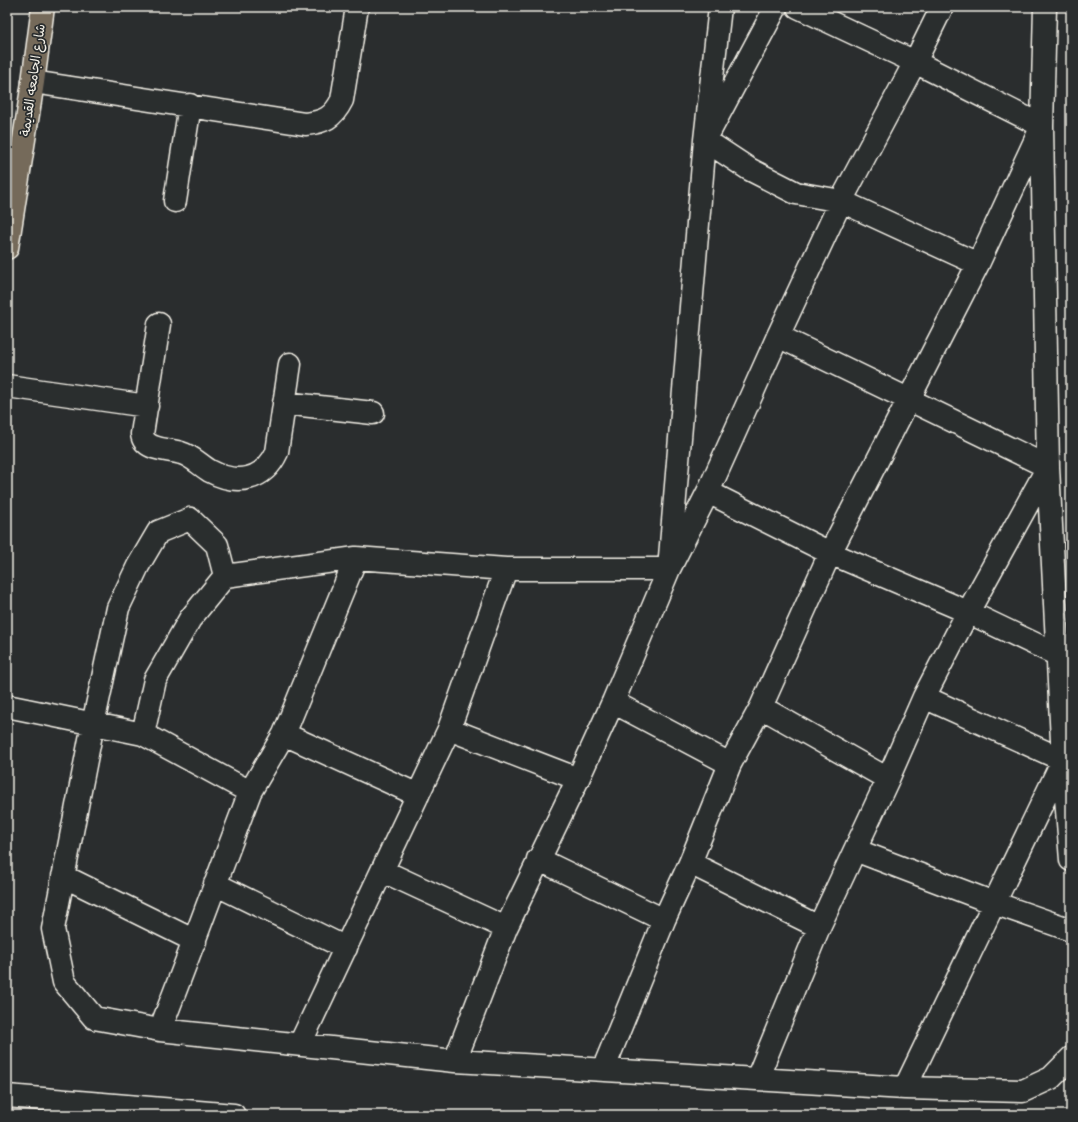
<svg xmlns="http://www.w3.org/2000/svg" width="1078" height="1122" viewBox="0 0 1078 1122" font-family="Mynerve,'Playpen Sans Arabic',sans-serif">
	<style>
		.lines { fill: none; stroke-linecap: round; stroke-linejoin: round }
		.minor-casing { stroke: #f4f1e8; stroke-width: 25 }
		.major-casing { stroke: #f4f1e8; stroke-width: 25 }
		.minor { stroke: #2a2d2e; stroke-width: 22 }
		.major { stroke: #746a5a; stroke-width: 22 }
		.labels { text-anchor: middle; stroke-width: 3.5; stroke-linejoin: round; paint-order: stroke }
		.street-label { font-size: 13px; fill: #f4f1e8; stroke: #2a2d2e }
	</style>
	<rect width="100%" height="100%" fill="#2a2d2e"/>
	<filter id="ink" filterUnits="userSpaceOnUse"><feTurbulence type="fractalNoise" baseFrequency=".025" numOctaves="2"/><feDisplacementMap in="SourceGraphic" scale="8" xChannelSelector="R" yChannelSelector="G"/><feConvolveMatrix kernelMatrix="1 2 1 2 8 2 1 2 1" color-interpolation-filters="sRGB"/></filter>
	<g filter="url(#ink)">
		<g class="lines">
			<defs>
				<path id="minor" d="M720 7 705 140 669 569 613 702 578 779 506 928 455 1061 905 1088 1023 1091 1051 1078 1071 1058
					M776 7 705 140 749 169 796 193 841 201 978 264
					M942 7 915 62 841 201 778 336 708 492 830 553 968 612 1058 655
					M1045 7 1042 126 1048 467 1063 760 1071 860
					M33 82 305 124C324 122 333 118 342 100L357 7
					M175 201 190 105
					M159 324 142 434C144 451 169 449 181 453 192 456 200 465 210 471 238 486 264 480 277 452L290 364
					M7 386 147 406
					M284 403 373 413
					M613 702 730 764
					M7 706 143 734 155 680 190 619 225 576
					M761 707 888 779
					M449 729 578 779
					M143 734 250 792 284 734 356 558
					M284 734 418 795
					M855 850 994 903 1071 930
					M538 859 664 920
					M690 863 819 927
					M383 871 506 928
					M63 876 195 941
					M215 884 346 948
					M160 1030C191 951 220 871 250 792
					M300 1044 449 729 506 569
					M455 1061 160 1030 94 1018 64 982 53 929 93 724 118 608 138 566 158 532 190 519 217 545 225 576 356 558 506 569H669L708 492
					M603 1070 664 920 690 863 730 764 761 707 830 553 978 264 1042 126 915 62 798 7
					M757 1079 819 927 888 779 924 697 968 612 1048 467 778 336
					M905 1088 1063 760 924 697
					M7 1096 234 1115"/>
				<path id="major" d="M7 248 33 82 43 7"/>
			</defs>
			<use href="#minor" class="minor-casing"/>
			<use href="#major" class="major-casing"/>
			<use href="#minor" class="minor"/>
			<use href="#major" class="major"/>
		</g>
	</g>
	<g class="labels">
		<g class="street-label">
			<text transform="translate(32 80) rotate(-82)" y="5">شارع الجامعه القديمة</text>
		</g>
	</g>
	<rect width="1078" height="1122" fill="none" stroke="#2a2d2e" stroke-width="24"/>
	<rect x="12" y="12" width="1054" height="1098" fill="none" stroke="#f4f1e8" stroke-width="1.5" filter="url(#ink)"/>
</svg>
